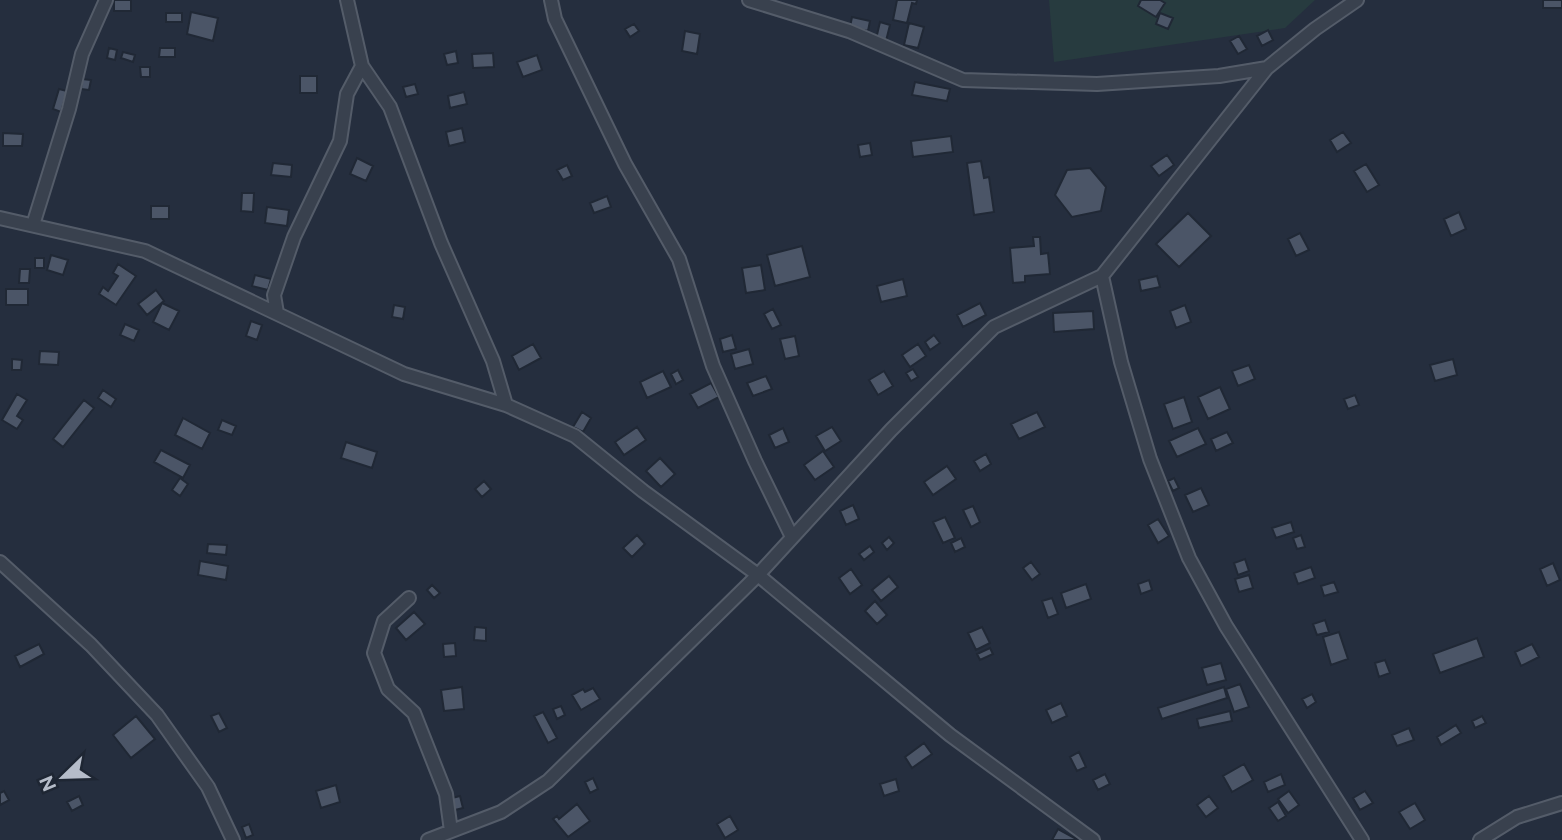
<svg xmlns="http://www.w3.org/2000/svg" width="1562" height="840" viewBox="0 0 1562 840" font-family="Raleway,sans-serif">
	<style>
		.green { fill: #273b3f }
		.building { fill: #4b5567; stroke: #202835; stroke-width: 2 }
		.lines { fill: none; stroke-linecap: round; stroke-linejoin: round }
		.minor-casing { stroke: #545c69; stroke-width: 16 }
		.minor { stroke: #39414e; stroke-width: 12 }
	</style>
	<rect width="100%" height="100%" fill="#252e3e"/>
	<path class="green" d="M1049 0H1315L1285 28 1054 62Z"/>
	<path class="building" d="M114 0H131V11H114Z
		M897 0H917L916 4 912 3 907 23 893 20Z
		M1141 0H1160L1165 3 1156 17 1138 6Z
		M1543 0H1562V8H1543Z
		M191 12 218 18 213 41 187 34Z
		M166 13H182V22H166Z
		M1160 13 1173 18 1168 29 1156 24Z
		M852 17 870 21 868 31 850 27Z
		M880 22 890 25 886 41 876 39Z
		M909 23 924 27 918 48 904 45Z
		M634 24 639 31 630 37 625 29Z
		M1268 30 1273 40 1262 46 1257 36Z
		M685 31 700 34 697 54 682 51Z
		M1239 36 1247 49 1238 54 1230 41Z
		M109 48 117 50 115 60 107 58Z
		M160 48H175V57H159Z
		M456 51 458 63 447 65 444 54Z
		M123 52 135 55 133 62 121 58Z
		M493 53 494 67 473 68 472 54Z
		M537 55 542 70 523 77 517 62Z
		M140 67H150V77H141Z
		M300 76H317V93H300Z
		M82 79 91 80 89 90 81 89Z
		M915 82 950 89 947 101 912 95Z
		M415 84 418 94 406 97 403 87Z
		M59 89 67 91 61 112 53 109Z
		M464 92 467 104 450 108 448 96Z
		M462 128 465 142 449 146 446 132Z
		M1343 132 1351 143 1337 152 1330 140Z
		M3 133 23 134 22 146H3Z
		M951 136 953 152 913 157 911 141Z
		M870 143 872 155 860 157 858 145Z
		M1167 155 1174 165 1159 176 1151 166Z
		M357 158 373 166 366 181 350 174Z
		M981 161 984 178 989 177 994 212 974 215 967 163Z
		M273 163 292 165 291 177 271 175Z
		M1366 164 1379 185 1367 192 1354 171Z
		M567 165 572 176 563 180 557 170Z
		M1090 168 1106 187 1101 211 1072 217 1055 195 1067 170Z
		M242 193H254L253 212 241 211Z
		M607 196 611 207 594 213 590 203Z
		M151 206H169V219H151Z
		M267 207 289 210 287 226 265 223Z
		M1459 212 1466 229 1451 236 1444 219Z
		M1188 213 1211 236 1179 267 1156 244Z
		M1300 233 1309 250 1296 256 1288 239Z
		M1033 237H1040L1041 254 1048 253 1050 274 1025 276V282L1013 283 1010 248 1034 246Z
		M802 246 810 277 775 286 767 255Z
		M51 255 68 260 63 275 47 270Z
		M35 258H44V268H35Z
		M118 264 136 276 116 305 99 294 103 287 108 291 118 276 113 273Z
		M761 265 765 290 746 293 742 268Z
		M20 269H30L29 283H19Z
		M255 275 271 279 268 290 252 286Z
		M1157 276 1160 287 1141 291 1139 280Z
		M903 279 907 296 881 302 877 286Z
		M6 289H28V305H6Z
		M156 290 164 301 147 315 138 304Z
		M162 303 179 311 169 330 153 322Z
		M980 303 986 315 963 327 957 315Z
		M394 305 405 307 403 319 392 317Z
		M1185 305 1191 322 1176 328 1170 311Z
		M773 309 781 325 772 329 764 314Z
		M1093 311 1094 329 1054 332 1053 313Z
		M251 321 262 325 257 340 246 336Z
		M125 324 139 330 134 341 120 335Z
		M732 335 736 349 723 352 720 339Z
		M934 335 940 343 930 350 925 342Z
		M795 336 799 356 785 359 780 339Z
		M533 344 541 358 519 370 512 356Z
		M918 344 926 356 910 367 902 355Z
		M749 349 753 364 735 369 731 354Z
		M40 351 59 352 58 365 39 364Z
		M12 359 22 360 21 370H12Z
		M1453 359 1457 375 1435 381 1430 365Z
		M1249 365 1255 379 1238 386 1232 371Z
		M913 369 918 377 911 381 906 373Z
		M678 370 683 380 676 384 671 374Z
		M663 371 671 387 647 398 640 382Z
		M884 371 893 386 878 395 869 380Z
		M766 376 772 389 753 396 747 383Z
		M711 383 719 397 698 408 690 394Z
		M1220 387 1230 409 1208 419 1198 397Z
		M103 390 116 399 111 407 98 398Z
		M17 394 27 400 17 416 23 420 17 429 2 420Z
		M1355 395 1359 405 1348 409 1344 399Z
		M1184 397 1192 422 1173 429 1164 404Z
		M84 400 94 408 63 447 53 439Z
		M582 412 591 418 583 432 573 427Z
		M1037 412 1045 427 1019 439 1011 424Z
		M183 418 210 433 202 449 175 435Z
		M222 420 236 426 232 435 218 430Z
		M637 427 646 440 624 455 615 442Z
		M832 427 841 441 825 451 816 436Z
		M783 428 789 442 775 448 769 435Z
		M1198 428 1206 444 1177 457 1169 441Z
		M1227 432 1233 443 1216 451 1211 439Z
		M346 442 377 452 372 468 341 458Z
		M161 450 190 465 183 478 154 462Z
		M823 451 834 467 815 480 804 465Z
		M986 454 991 464 980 471 974 461Z
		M660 458 675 474 661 487 646 471Z
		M947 466 956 479 933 495 924 482Z
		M180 478 188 484 180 496 172 490Z
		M1174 478 1179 488 1173 491 1168 481Z
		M484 481 491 489 482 497 475 489Z
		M1201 488 1209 505 1193 512 1185 495Z
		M853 505 859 519 846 525 840 511Z
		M973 506 980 522 971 527 963 510Z
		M945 517 955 538 943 543 933 522Z
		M1158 519 1169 536 1158 543 1148 525Z
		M1291 522 1294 532 1276 538 1272 528Z
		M637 535 645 544 632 557 623 548Z
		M1301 535 1305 547 1297 549 1293 538Z
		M889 537 894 543 887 550 882 543Z
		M961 538 965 547 955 552 951 543Z
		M208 544 227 545 226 555 207 553Z
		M870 546 874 552 864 560 859 554Z
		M1245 559 1249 571 1238 575 1234 563Z
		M200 561 228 566 226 580 198 575Z
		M1031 562 1040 574 1032 580 1023 568Z
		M1553 563 1560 580 1547 586 1540 569Z
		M1311 567 1315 578 1298 584 1294 573Z
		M851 569 862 585 850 594 839 578Z
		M1249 575 1253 588 1239 592 1235 579Z
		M889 576 898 587 881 601 872 590Z
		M1149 580 1152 590 1141 594 1138 584Z
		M1334 582 1338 592 1324 596 1321 586Z
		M1086 584 1091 599 1066 608 1061 593Z
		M432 585 440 593 434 598 427 590Z
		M1052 598 1058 614 1048 618 1042 601Z
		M875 601 887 615 877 624 865 611Z
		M414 612 425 624 406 640 396 628Z
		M1325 620 1329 632 1317 635 1313 624Z
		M475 627 486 628V641L474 640Z
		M982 627 990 643 976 650 968 633Z
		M1339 632 1348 659 1331 665 1323 637Z
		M1477 638 1484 657 1440 673 1433 654Z
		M455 643 456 656 444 657 443 644Z
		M39 644 44 654 20 667 15 656Z
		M1532 644 1539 657 1521 666 1515 652Z
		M990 648 993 654 980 660 977 654Z
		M1385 660 1390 673 1379 677 1375 663Z
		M1221 663 1226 680 1207 685 1202 668Z
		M1240 684 1249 707 1234 712 1226 689Z
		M462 687 464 709 444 711 441 690Z
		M1224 687 1227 698 1162 719 1158 708Z
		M593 688 600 699 581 710 572 695 583 689 585 692Z
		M1312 694 1316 702 1307 708 1302 699Z
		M1061 703 1067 716 1052 723 1046 710Z
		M561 706 565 715 557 719 553 709Z
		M1230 711 1232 721 1199 728 1197 719Z
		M543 712 557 738 548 743 534 716Z
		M219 713 227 728 219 732 211 716Z
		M136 716 155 739 131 758 113 735Z
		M1482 716 1486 723 1475 728 1472 721Z
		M1456 725 1461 733 1441 745 1437 737Z
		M1409 728 1414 740 1397 746 1392 735Z
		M924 743 932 754 912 768 905 757Z
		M1079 752 1086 767 1077 771 1070 757Z
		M1244 764 1253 780 1232 792 1223 776Z
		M1105 774 1110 784 1098 790 1093 780Z
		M1281 774 1285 785 1268 792 1264 782Z
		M593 778 598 789 590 793 585 782Z
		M896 779 899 791 884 796 880 784Z
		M336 785 340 802 321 808 316 791Z
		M4 791 9 800 0 805V793Z
		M1289 791 1299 805 1288 813 1278 799Z
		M1365 791 1373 803 1360 810 1353 798Z
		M79 796 83 805 72 811 67 802Z
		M460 796 463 808 447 812 444 800Z
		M1209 796 1218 808 1206 817 1197 805Z
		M1278 802 1286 816 1278 821 1269 808Z
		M1415 803 1425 820 1410 829 1399 812Z
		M577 804 590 821 568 837 553 819 557 816 559 819Z
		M730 816 738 830 725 838 717 824Z
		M249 824 253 835 246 838 242 827Z
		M1058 829 1078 840H1052Z"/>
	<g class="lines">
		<defs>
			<path id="minor" d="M347 0 362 66 390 107 441 243 493 361 506 405
				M551 0 555 19 625 164 679 259 713 366 755 461 792 537
				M749 0 849 31 963 80 1097 84 1219 76 1267 68
				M0 218 145 251 404 374 506 405 575 436 643 491 758 575 950 735 1093 840
				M33 225 69 109 82 54 106 0
				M1102 276 1121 362 1150 459 1189 558 1226 626 1362 840
				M277 313 274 295 294 237 340 141 347 94 362 66
				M0 562 91 645 157 715 208 787 233 840
				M409 598 384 621 374 653 388 689 414 713 446 794 451 831
				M428 840 501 812 548 781 758 575 891 430 994 327 1102 276 1267 68 1315 29 1357 0
				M1480 840 1517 817 1562 803"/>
		</defs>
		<use href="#minor" class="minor-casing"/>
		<use href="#minor" class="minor"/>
	</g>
	<g transform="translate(63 777) rotate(247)" stroke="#1e2633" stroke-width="5" paint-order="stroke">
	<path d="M0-5L12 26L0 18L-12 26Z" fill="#b5bcc9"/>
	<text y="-10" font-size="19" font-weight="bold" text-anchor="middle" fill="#b5bcc9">N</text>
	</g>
</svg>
